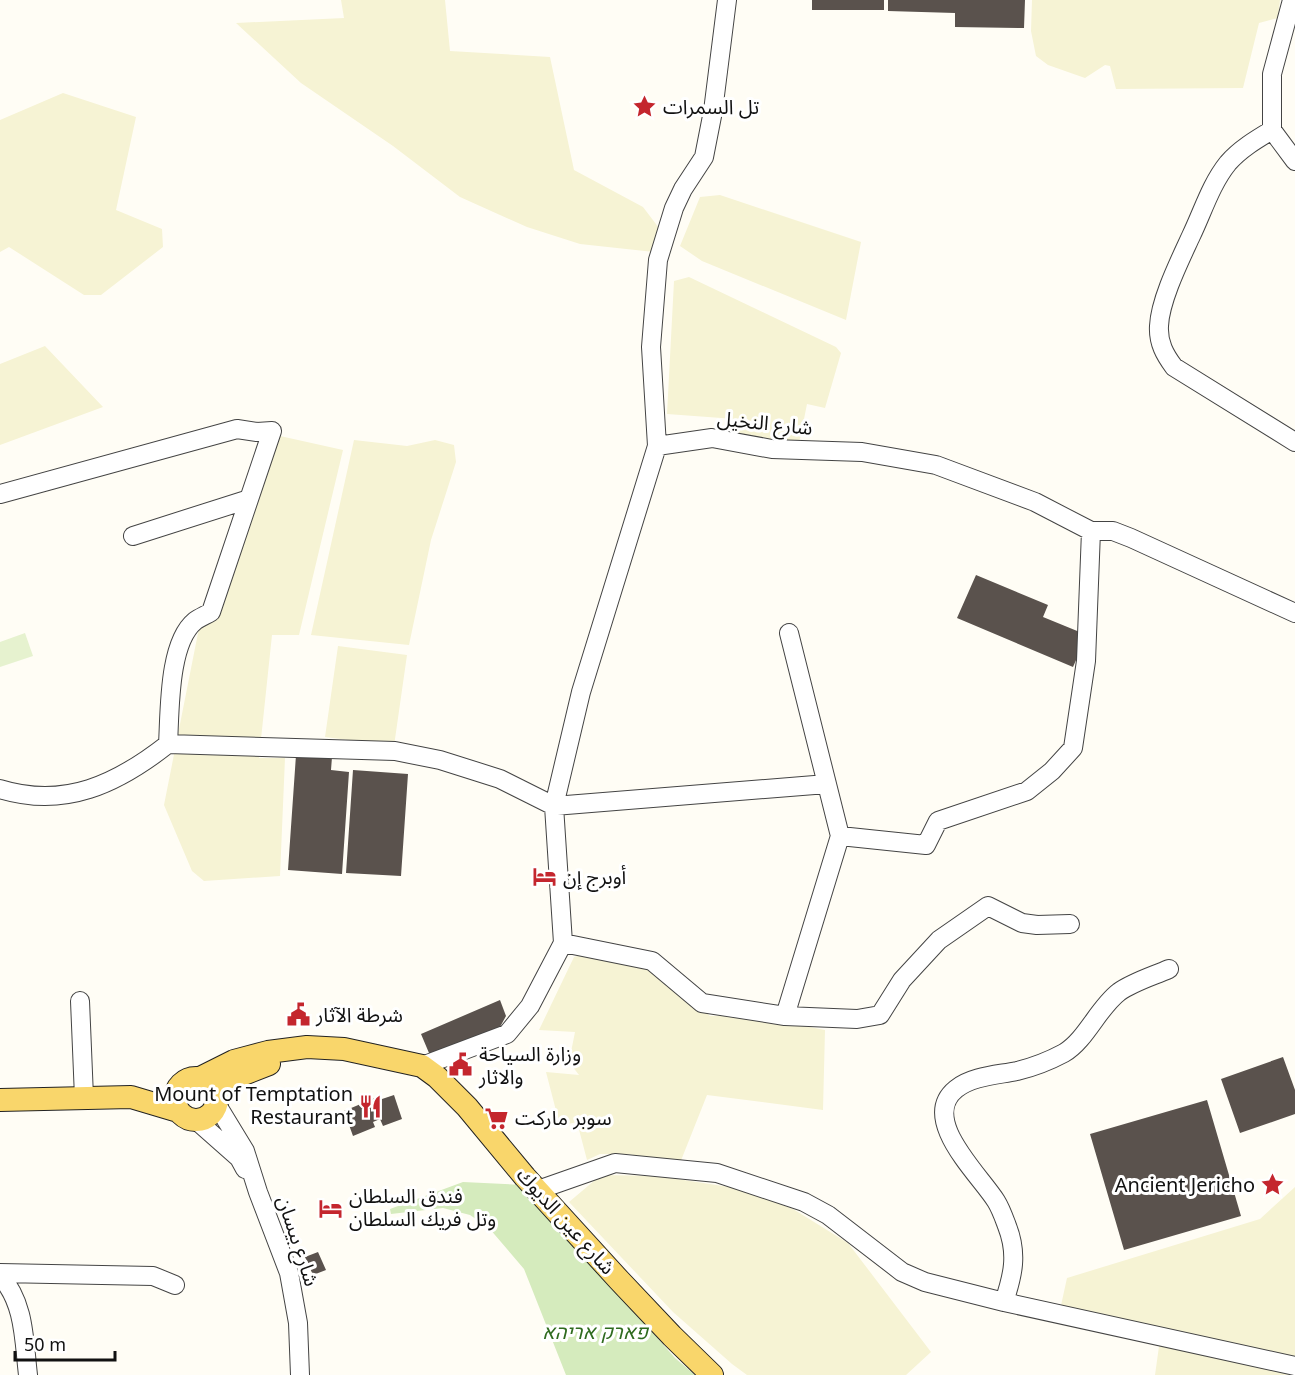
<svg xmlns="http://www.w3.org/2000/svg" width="1295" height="1375" viewBox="0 0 1295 1375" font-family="Georgia,'Noto Sans Arabic',Heebo,serif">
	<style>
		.farmland { fill: #f6f3d4 }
		.green { fill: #d5ebbd }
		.pitch { fill: #e6f2cf }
		.building { fill: #5a524d }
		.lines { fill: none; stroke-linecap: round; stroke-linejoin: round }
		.minor-casing { stroke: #444; stroke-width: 20 }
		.major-casing { stroke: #222; stroke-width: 24 }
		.minor { stroke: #fff; stroke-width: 18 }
		.major { stroke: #f9d66b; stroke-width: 22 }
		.labels { text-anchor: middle; stroke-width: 6; stroke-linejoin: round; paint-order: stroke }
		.poi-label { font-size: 20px; fill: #111; stroke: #fff; text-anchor: start }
		.street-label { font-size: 20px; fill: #111; stroke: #fff }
		.park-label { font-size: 20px; font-style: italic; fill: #2f6b1f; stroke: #fff }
	</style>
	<rect width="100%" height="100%" fill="#fffdf5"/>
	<path class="farmland" d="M341 0H445L450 51 550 57 574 170 643 207 659 228 654 252 580 244 527 227 460 197 393 146 301 83 236 23 344 18Z
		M1032 0H1280L1278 18 1259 23 1243 88 1116 89 1110 66 1105 65 1085 78 1048 65 1036 56 1031 31Z
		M63 93 136 117 116 210 162 229 163 247 101 295H84L9 247 0 252V120Z
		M720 195 861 242 846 320 702 261 680 246 700 197Z
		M689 277 836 347 841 353 825 408 807 404 800 439 793 446 739 439 735 419 667 414 674 281Z
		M45 346 103 407 0 445V364Z
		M280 436 343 450 299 635H272L259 758H285L280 876 204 881 192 871 164 805 199 628Z
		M354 440 407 446 435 440 454 445 456 462 431 540 409 645 311 635Z
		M338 646 407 655 394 746 325 737Z
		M588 953 646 967 672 983 710 1016 750 1015 825 1030 823 1110 707 1095 680 1163 628 1154H600L587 1160 577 1122 560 1126 546 1072 579 1075 569 1062 575 1032 539 1030 574 957Z
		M601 1175 658 1176 742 1189 793 1209 848 1243 931 1352 906 1375H747L732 1364 673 1312 569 1202Z
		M1295 1187V1375H1155L1161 1332 1060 1310 1067 1278 1260 1219Z"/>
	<path class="green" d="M463 1182 523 1185 675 1358 695 1375H566L524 1269 489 1228 470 1215 443 1208 391 1214 390 1209Z"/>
	<path class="pitch" d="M25 633 33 656 0 667V642Z"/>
	<path class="building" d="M812 0H884V10H812Z
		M888 0H1025L1024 28 955 27V13L888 11Z
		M976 575 1048 605 1043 617 1087 635 1073 667 957 618Z
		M296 755 332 757 331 770 349 772 342 874 288 870Z
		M353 770 408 774 401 876 346 873Z
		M500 1000 506 1016 500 1027 436 1055 429 1053 421 1034Z
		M1283 1057 1295 1090V1114L1240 1133 1221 1079Z
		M394 1095 402 1119 383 1126 380 1119 373 1122 375 1127 353 1136 344 1111 375 1098 376 1101Z
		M1207 1100 1241 1216 1124 1250 1090 1134Z
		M318 1252 326 1270 313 1275 305 1257Z"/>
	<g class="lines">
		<defs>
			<path id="minor" d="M727 0 713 111 704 157 683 189 674 208 658 260 651 347 657 446 712 438 772 449 862 452 936 465 1035 502 1091 531H1113L1131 538 1295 613
				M1292 0 1272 74V130L1295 161
				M1272 130C1257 139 1240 149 1228 163 1211 184 1203 211 1191 236 1180 260 1160 300 1159 326 1158 343 1165 355 1174 367L1295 442
				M0 494 237 429 257 432 272 431 211 612C206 615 199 618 195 621 168 643 170 712 168 744
				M133 536 249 499
				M789 633 840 836 926 845 938 821 1027 791 1052 771 1073 748 1086 661 1091 531
				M0 789C65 809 117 784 168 744L395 751 440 760 500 779 554 806 827 784
				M563 943 652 961 702 1003 785 1016 840 836
				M80 1001 84 1097
				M785 1016 857 1019 880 1015 902 980 939 940 988 906 1022 923 1037 925 1070 924
				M422 1066 507 1034 530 1006 563 943 554 806 581 692 657 446
				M217 1105 245 1151 258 1192 289 1273 298 1323 300 1375
				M196 1120 239 1158 245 1169
				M538 1190 615 1163 717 1173 804 1202 828 1215 902 1272 925 1282 1004 1302 1295 1366
				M0 1273 153 1276 175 1285
				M0 1276C25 1302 24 1342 28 1375
				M1004 1302C1013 1275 1018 1254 1007 1226 1004 1218 1001 1209 996 1201 979 1174 919 1119 956 1089 972 1076 998 1075 1017 1071 1034 1067 1049 1061 1064 1053 1086 1040 1098 1008 1119 992 1133 982 1153 976 1169 969"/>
			<path id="major" d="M175 1099a21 21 0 1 1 42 0a21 21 0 1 1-42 0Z
				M200 1078 234 1061 268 1052 307 1047 344 1049 422 1066 437 1077 467 1107 525 1177 619 1280 672 1336 712 1375
				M218 1098 241 1075 269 1064
				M0 1100 131 1097 178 1111"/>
		</defs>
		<use href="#minor" class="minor-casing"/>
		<use href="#major" class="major-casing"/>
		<use href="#minor" class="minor"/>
		<use href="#major" class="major"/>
	</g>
	<defs>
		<symbol id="sight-bare" viewBox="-9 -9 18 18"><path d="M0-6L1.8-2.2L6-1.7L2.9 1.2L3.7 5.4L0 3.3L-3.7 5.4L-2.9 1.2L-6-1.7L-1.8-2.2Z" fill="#c4262e" stroke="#fff" stroke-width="2.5" paint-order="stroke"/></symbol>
		<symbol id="hotel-bare" viewBox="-9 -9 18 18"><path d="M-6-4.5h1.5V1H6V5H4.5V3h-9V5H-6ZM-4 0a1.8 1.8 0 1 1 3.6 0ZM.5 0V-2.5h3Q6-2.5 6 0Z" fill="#c4262e" stroke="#fff" stroke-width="2.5" paint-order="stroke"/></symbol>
		<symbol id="civic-bare" viewBox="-9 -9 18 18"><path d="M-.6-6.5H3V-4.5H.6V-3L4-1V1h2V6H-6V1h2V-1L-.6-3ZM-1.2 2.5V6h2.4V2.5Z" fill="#c4262e" stroke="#fff" stroke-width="2.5" paint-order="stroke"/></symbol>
		<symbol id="restaurant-bare" viewBox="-9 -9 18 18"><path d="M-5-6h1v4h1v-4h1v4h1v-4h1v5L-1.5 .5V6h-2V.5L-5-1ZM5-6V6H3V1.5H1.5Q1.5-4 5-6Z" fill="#c4262e" stroke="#fff" stroke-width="2.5" paint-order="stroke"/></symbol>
		<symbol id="supermarket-bare" viewBox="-9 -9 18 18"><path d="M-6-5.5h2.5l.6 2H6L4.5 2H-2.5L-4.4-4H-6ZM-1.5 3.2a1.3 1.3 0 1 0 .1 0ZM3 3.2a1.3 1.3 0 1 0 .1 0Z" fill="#c4262e" stroke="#fff" stroke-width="2.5" paint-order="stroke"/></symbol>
	</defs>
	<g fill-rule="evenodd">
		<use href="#sight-bare" x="628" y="90" width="33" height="33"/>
		<use href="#hotel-bare" x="528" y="860" width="33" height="33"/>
		<use href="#civic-bare" x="282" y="998" width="33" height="33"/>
		<use href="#civic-bare" x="444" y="1048" width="33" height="33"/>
		<use href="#restaurant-bare" x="354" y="1090" width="33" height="33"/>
		<use href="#supermarket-bare" x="480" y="1102" width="33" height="33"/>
		<use href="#sight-bare" x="1256" y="1168" width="33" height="33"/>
		<use href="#hotel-bare" x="314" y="1192" width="33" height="33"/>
	</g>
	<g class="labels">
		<g class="poi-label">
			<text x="663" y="114">تل السمرات</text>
			<text x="563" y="884">أوبرج إن</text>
			<text x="316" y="1022">شرطة الآثار</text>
			<text x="479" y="1061">وزارة السياحة<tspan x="479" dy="23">والاثار</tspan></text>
			<text x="353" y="1101" text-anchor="end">Mount of Temptation<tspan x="353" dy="23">Restaurant</tspan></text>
			<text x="515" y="1125">سوبر ماركت</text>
			<text x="1255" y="1192" text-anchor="end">Ancient Jericho</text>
			<text x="349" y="1203">فندق السلطان<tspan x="349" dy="23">وتل فريك السلطان</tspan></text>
		</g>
		<g class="street-label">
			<text transform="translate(765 423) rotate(6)" y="7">شارع النخيل</text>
			<text transform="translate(566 1221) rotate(48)" y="7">شارع عين الديوك</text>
			<text transform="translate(298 1241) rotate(72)" y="7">شارع بيسان</text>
		</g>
		<g class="park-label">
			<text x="595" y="1339">פארק אריהא</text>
		</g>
	</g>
	<path d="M15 1351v9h100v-9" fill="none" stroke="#111111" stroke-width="3"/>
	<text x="24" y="1351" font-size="18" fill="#111111" stroke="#ffffff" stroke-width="4.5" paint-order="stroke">50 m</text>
</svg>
